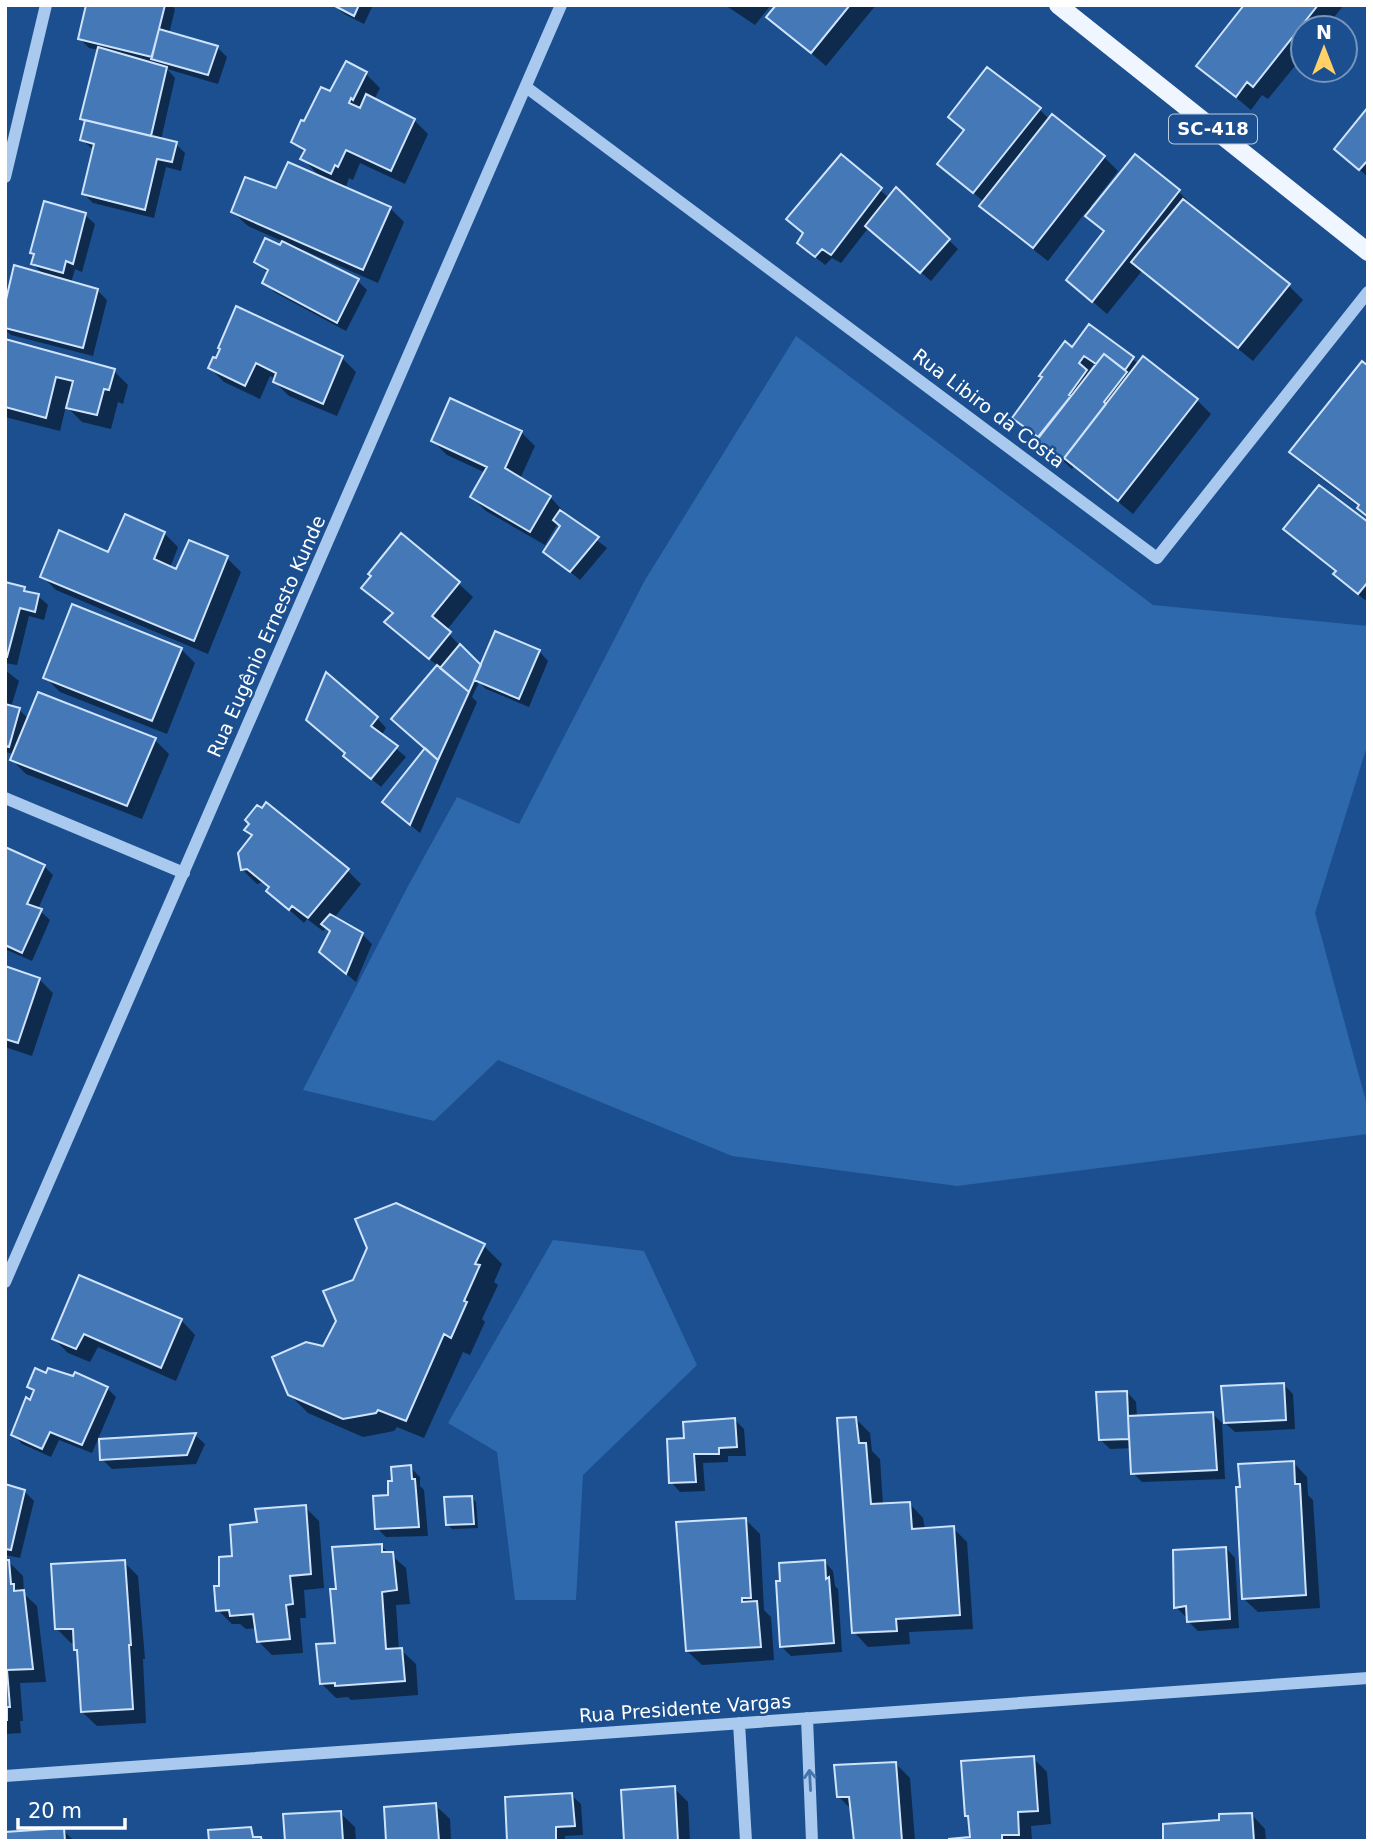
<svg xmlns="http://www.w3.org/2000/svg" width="1373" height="1846" viewBox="0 0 1373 1846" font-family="'DejaVu Sans',sans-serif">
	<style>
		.green { fill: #2e69ad }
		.shadow { fill: #0007; fill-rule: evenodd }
		.building { fill: #4478b7; stroke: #cfe3fa; stroke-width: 2 }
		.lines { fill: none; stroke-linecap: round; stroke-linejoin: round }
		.minor { stroke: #a9c9ee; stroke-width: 12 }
		.major { stroke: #f0f6ff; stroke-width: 18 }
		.oneway { stroke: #4674ac }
		.labels { text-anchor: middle; stroke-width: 5; stroke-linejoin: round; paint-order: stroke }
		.shield { fill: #1b4f8f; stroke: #bbcadd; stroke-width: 2 }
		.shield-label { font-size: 18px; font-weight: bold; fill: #fff }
		.street-label { font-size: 19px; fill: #fff; stroke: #1b4f8f }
	</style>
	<rect width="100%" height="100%" fill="#1b4f8f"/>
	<path class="green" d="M796 336 1153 605 1368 626V743L1315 913 1368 1109V1134L957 1186 732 1156 498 1060 434 1121 303 1090 407 888 457 797 519 824 645 580Z
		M553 1240 644 1251 697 1365 583 1475 576 1600H515L497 1452 448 1423Z"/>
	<path class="shadow" d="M88 5H171L175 9 169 34 217 47 227 57 218 84 167 69 175 78 161 140 176 144 185 153 181 171 166 167 154 218 93 203 84 194 94 150 82 140 86 122 82 118 99 50 89 48 80 39Z
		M333 5H373L364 24 346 15Z
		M725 5H771L755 25Z
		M778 5H876L826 66 769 17Z
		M1247 5H1344L1325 28H1303V56L1268 99 1262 95 1251 110 1198 66Z
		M366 74 380 88 374 100 414 120 428 134 405 184 360 163 353 180 349 178 345 189 390 208 404 222 378 283 303 250 302 253 358 281 367 290 346 331 274 292 265 282 268 273 256 262 281 247 284 242 248 226 233 212 277 191 322 179 303 159 305 153 293 141 304 123 331 93Z
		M1040 110 1050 120 1104 157 1118 171 1091 206 1093 208 1135 157 1179 192 1193 206 1192 208 1289 286 1303 300 1253 361 1142 271 1107 314 1068 280 1105 232 1085 213 1048 261 995 220 981 206 984 202 939 163 965 131 951 117Z
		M1368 110V177L1346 158Z
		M842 157 889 198 931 223 958 249 931 281 869 227 841 263 832 258 825 265 799 243Z
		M85 215 95 224 82 272 75 269 71 283 97 290 107 300 93 356 11 335 5 329V312L45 276 33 264 36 256 32 253Z
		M1089 327 1139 364 1144 358 1197 400 1211 414 1133 514 1074 466 1072 469 1015 418ZM1094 363 1097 366 1089 375 1087 374Z
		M5 341 114 371 128 385 123 404 118 402 111 429 82 422 66 406 60 431 5 417Z
		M342 358 356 372 337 416 289 396 275 382 276 379 270 376 260 399 224 382 210 368 217 361Z
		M1368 368V517L1359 507 1305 466 1291 452Z
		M521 432 535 446 520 479 550 497 564 512 563 514 607 548 580 580 545 551 562 527 558 523 545 545 486 511 472 497 486 473 447 455 433 441Z
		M1368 524V602L1349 588 1335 574 1337 572 1285 529Z
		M164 533 178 547 170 568 177 571 227 558 241 572 208 654 56 590 42 576Z
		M458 583 473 597 446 631 481 668 539 651 548 661 529 707 486 689 479 682 472 697 477 702 420 833 393 811 427 749 438 666 401 636 394 615 364 588Z
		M5 584 24 589 29 594 38 596 48 605 44 620 29 616 17 665 5 663Z
		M181 649 195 663 167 734 60 692 45 677Z
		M5 670 19 681 11 707 19 710 29 719 155 740 169 754 142 819 26 774 12 760 14 754 5 752Z
		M377 718 386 728 381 736 406 757 381 787 355 765 347 754Z
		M246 829 347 870 361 884 334 918 362 934 372 944 356 982 331 961 332 932 327 927 323 931 307 919 304 923 268 891 270 888 263 882 257 884 243 870 253 837Z
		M5 849 44 866 53 875 38 909 50 920 32 961 5 949Z
		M5 968 39 979 53 993 32 1056 5 1047Z
		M484 1246 502 1264 494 1282 498 1285 482 1319 485 1322 470 1355 463 1352 424 1438 397 1427 394 1431 363 1437 308 1413 289 1394 324 1348Z
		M80 1277 181 1320 195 1335 176 1381 98 1347 90 1362 68 1353 54 1339Z
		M47 1375 107 1388 116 1397 92 1453 59 1440 51 1457 22 1444 13 1434 35 1393 29 1387Z
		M1284 1385 1293 1394 1295 1429 1235 1432 1225 1423Z
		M1127 1392 1136 1402 1137 1417 1213 1414 1222 1423 1225 1479 1142 1482 1133 1473 1132 1448 1110 1449 1101 1440Z
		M856 1419 870 1433 872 1451 880 1459 883 1505 909 1503 923 1518 925 1530 953 1528 967 1542 973 1629 909 1632 910 1644 868 1647 854 1632Z
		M735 1420 744 1429 746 1456H728V1462L703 1463 705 1491 680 1492 671 1482 686 1440Z
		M195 1435 205 1444 196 1464 112 1469 102 1459 101 1440Z
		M1293 1462 1307 1477 1308 1495 1313 1500 1320 1608 1258 1612 1243 1598Z
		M410 1467 420 1477V1486L424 1490 428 1536 386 1537 377 1528 394 1483Z
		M5 1486 24 1491 34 1501 20 1558 5 1555Z
		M471 1497 476 1502 478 1528 452 1529 447 1524Z
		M305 1507 319 1521 324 1588 304 1590 306 1618H300L303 1653 272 1655 258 1641 257 1628 246 1629 240 1624H232L218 1610 221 1587 234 1558 258 1524Z
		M746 1520 760 1534 764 1610 771 1617 774 1660 702 1665 687 1651Z
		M381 1546 406 1568 410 1604 396 1605 399 1650H401L416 1664 418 1695 351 1700 348 1697 336 1698 321 1683 337 1644 338 1590Z
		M1226 1548 1235 1558 1239 1628 1198 1631 1189 1622 1188 1616H1185L1176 1607Z
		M8 1561 23 1576 24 1594 37 1606 46 1682 20 1683 23 1721H20L21 1733 5 1734V1562Z
		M824 1561 833 1571 835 1586 838 1589 842 1652 791 1656 782 1647Z
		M124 1562 138 1576 145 1659H143L146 1723 97 1726 82 1712 79 1652 76 1649 75 1643H71L57 1629Z
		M1033 1758 1047 1772 1051 1824 1031 1826 1032 1841H951L971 1839 970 1818Z
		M896 1764 910 1778 915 1841H856L852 1810 838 1796Z
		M674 1788 688 1802 690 1841H626Z
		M571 1795 581 1804 583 1835 565 1836V1841H509Z
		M435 1805 450 1819 451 1841H388Z
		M340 1813 355 1827 356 1841H287Z
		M1251 1814 1265 1829 1266 1841H1165L1221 1821Z
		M63 1830 74 1841H5Z"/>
	<path class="building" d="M86 5H165L152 57 78 39Z
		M333 5H359L354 16Z
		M776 5H850L811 53 766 17Z
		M1244 5H1318L1253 87 1247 82 1236 97 1196 66Z
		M159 29 218 46 208 75 151 59Z
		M98 47 167 67 151 136 80 119Z
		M346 61 367 72 353 100 351 98 349 103 360 108 366 94 415 119 391 171 346 150 338 167 335 165 331 174 300 159 305 150 291 142 301 120 304 121 321 87 330 91Z
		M987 67 1041 108 973 193 937 164 964 130 948 117Z
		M1368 107V160L1359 170 1334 149Z
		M1052 114 1105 156 1033 248 979 206Z
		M85 120 177 142 172 162 157 159 145 210 82 194 94 144 80 140Z
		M841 154 882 188 831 255 822 249 815 257 797 243 803 233 786 219Z
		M1135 154 1180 190 1092 302 1066 280 1104 231 1085 216Z
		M288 162 391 207 363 270 231 212 245 177 276 188Z
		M896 187 950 239 920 273 865 226Z
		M1183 199 1290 284 1238 348 1131 262Z
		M44 201 86 213 73 264 66 261 63 273 31 264 34 254 30 253Z
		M265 238 280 245 282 241 359 279 337 323 262 283 268 270 254 262Z
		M14 265 98 289 83 348 5 328V304Z
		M236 306 343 356 323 404 273 382 276 373 256 363 245 386 208 368 213 357 216 358 220 349 218 348Z
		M1089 324 1134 357 1125 370 1104 354 1096 364 1084 356 1079 363 1087 370 1069 395 1071 396 1038 437 1012 418 1042 377 1039 376 1065 341 1072 347Z
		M5 339 115 369 109 390 104 389 97 415 66 408 73 381 56 377 46 418 5 407Z
		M1104 354 1127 372 1104 402 1106 404 1062 461 1037 440Z
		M1143 356 1198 399 1118 501 1064 458Z
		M1362 361 1368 366V517L1357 508 1359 505 1289 452Z
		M450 398 522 431 505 468 551 496 530 532 470 497 487 467 431 441Z
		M1319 485 1368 522V582L1358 594 1333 574 1336 571 1283 529Z
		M560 510 599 537 570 572 543 552 560 526 553 520Z
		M125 514 165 532 154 559 176 569 189 540 228 556 194 641 40 577 59 530 108 552Z
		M401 533 460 582 432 616 451 632 429 659 384 622 393 613 361 588 371 576 368 574Z
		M5 582 25 587 24 591 39 594 35 612 20 608 7 657H5Z
		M72 604 182 648 152 721 43 678Z
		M495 631 540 650 519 699 474 680Z
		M460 644 481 665 469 692 440 668Z
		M437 665 469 692 438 760 391 719Z
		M326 672 378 717 371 726 398 746 371 779 343 756 345 753 306 720Z
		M38 692 156 738 127 806 10 760Z
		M5 704 20 708 9 747 5 746Z
		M425 748 438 760 410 825 382 802Z
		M266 802 349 869 308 918 292 906 289 910 266 891 269 887 247 869 241 870 238 853 252 835 244 830 249 824 245 820 257 805 262 808Z
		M5 847 45 865 27 904 42 909 22 953 5 945Z
		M330 914 363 933 346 974 319 952 330 931 321 924Z
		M5 966 40 978 18 1043 5 1039Z
		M396 1203 485 1244 475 1264 480 1265 464 1301 467 1302 451 1338 444 1334 406 1421 378 1410 376 1413 343 1419 288 1395 272 1357 306 1342 323 1346 336 1321 323 1291 353 1280 367 1248 355 1219Z
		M79 1275 182 1319 161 1368 84 1334 76 1349 52 1339Z
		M35 1368 46 1373 48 1368 73 1376 75 1372 108 1387 82 1445 50 1432 42 1449 11 1435 26 1397 30 1400 34 1390 27 1387Z
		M1284 1383 1286 1420 1224 1423 1221 1386Z
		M1127 1391 1129 1439 1099 1440 1096 1392Z
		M1213 1412 1217 1470 1131 1474 1128 1416Z
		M856 1417 859 1443H866L871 1504 910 1502 912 1529 954 1526 960 1615 896 1619 897 1631 852 1633 837 1418Z
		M735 1418 737 1447 719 1448V1454H694L696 1482 669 1483 667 1439 684 1438 683 1422Z
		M196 1433 187 1455 100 1460 99 1439Z
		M1294 1461 1295 1484H1300L1306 1595 1242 1599 1236 1487H1240L1238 1464Z
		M411 1465 412 1479H415L419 1527 375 1529 373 1496 388 1495V1481H392L391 1467Z
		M5 1484 25 1490 11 1550 5 1549Z
		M472 1496 474 1524 446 1525 444 1497Z
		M306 1505 311 1574 290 1576 293 1604 286 1605 290 1639 257 1642 253 1614 230 1616 229 1610 216 1611 214 1586H219V1557L232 1556 230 1525 257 1522 255 1509Z
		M746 1518 751 1598H742V1602L757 1601 761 1647 686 1651 676 1522Z
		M382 1544V1552H393L397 1590 382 1592 386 1649 402 1648 405 1681 335 1686V1683L320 1684 316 1644 335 1643 330 1589H336L332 1547Z
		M1226 1547 1230 1619 1187 1622 1186 1606 1174 1608 1173 1550Z
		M5 1560H9L11 1584H14V1591L24 1590 33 1669 7 1670 10 1707H7V1720H5Z
		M125 1560 131 1645H129L133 1709 81 1712 77 1650H74L73 1629H55L51 1564Z
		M825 1560 826 1579 829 1577 834 1643 780 1647 776 1581H780L779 1563Z
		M1034 1756 1038 1811 1018 1812 1019 1835H1002V1841H949V1839L970 1837 968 1816H965L961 1761Z
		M896 1762 902 1841H854L849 1797H837L834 1765Z
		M675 1786 678 1841H624L621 1790Z
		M572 1793 575 1826 556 1827V1841H507L505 1797Z
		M436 1803 439 1841H386L384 1807Z
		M341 1811 343 1841H285L283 1814Z
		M1252 1813 1254 1841H1163V1824L1219 1820V1814Z
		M251 1827 253 1837H261L262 1841H209L208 1830Z
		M64 1828 65 1841H5V1832Z"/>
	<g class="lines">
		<path class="minor" d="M526 87 1157 558 1368 292
			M5 177 46 5
			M5 798 184 873
			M5 1282 561 5
			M807 1718 812 1841
			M739 1723 746 1841
			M5 1776 1368 1678"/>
		<path class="major" d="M1058 5 1368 252"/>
	</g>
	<defs><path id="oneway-shaft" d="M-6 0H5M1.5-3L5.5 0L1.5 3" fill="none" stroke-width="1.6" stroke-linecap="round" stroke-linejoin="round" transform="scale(1.75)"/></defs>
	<use class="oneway" href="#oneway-shaft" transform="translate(810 1780) rotate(-93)"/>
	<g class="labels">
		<rect class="shield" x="1169" y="114.5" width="88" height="29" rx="5"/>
		<g class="shield-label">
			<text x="1213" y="135">SC-418</text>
		</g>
		<g class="street-label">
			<text transform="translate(989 408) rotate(37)" y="7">Rua Libiro da Costa</text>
			<text transform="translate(266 636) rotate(-66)" y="7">Rua Eugênio Ernesto Kunde</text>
			<text transform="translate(685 1708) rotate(-4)" y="7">Rua Presidente Vargas</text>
		</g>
	</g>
	<rect width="1373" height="1846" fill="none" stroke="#ffffff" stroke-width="14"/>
	<g transform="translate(1324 49)"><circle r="33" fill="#1b4f8f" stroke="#7695bc" stroke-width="2"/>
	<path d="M0-5L12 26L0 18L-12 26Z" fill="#ffd166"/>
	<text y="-10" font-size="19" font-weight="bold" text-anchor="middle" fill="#ffffff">N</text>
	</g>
	<path d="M18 1818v10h107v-10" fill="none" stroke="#ffffff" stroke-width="3.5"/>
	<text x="28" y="1818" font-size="21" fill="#ffffff" stroke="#1b4f8f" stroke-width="5" paint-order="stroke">20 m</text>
</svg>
